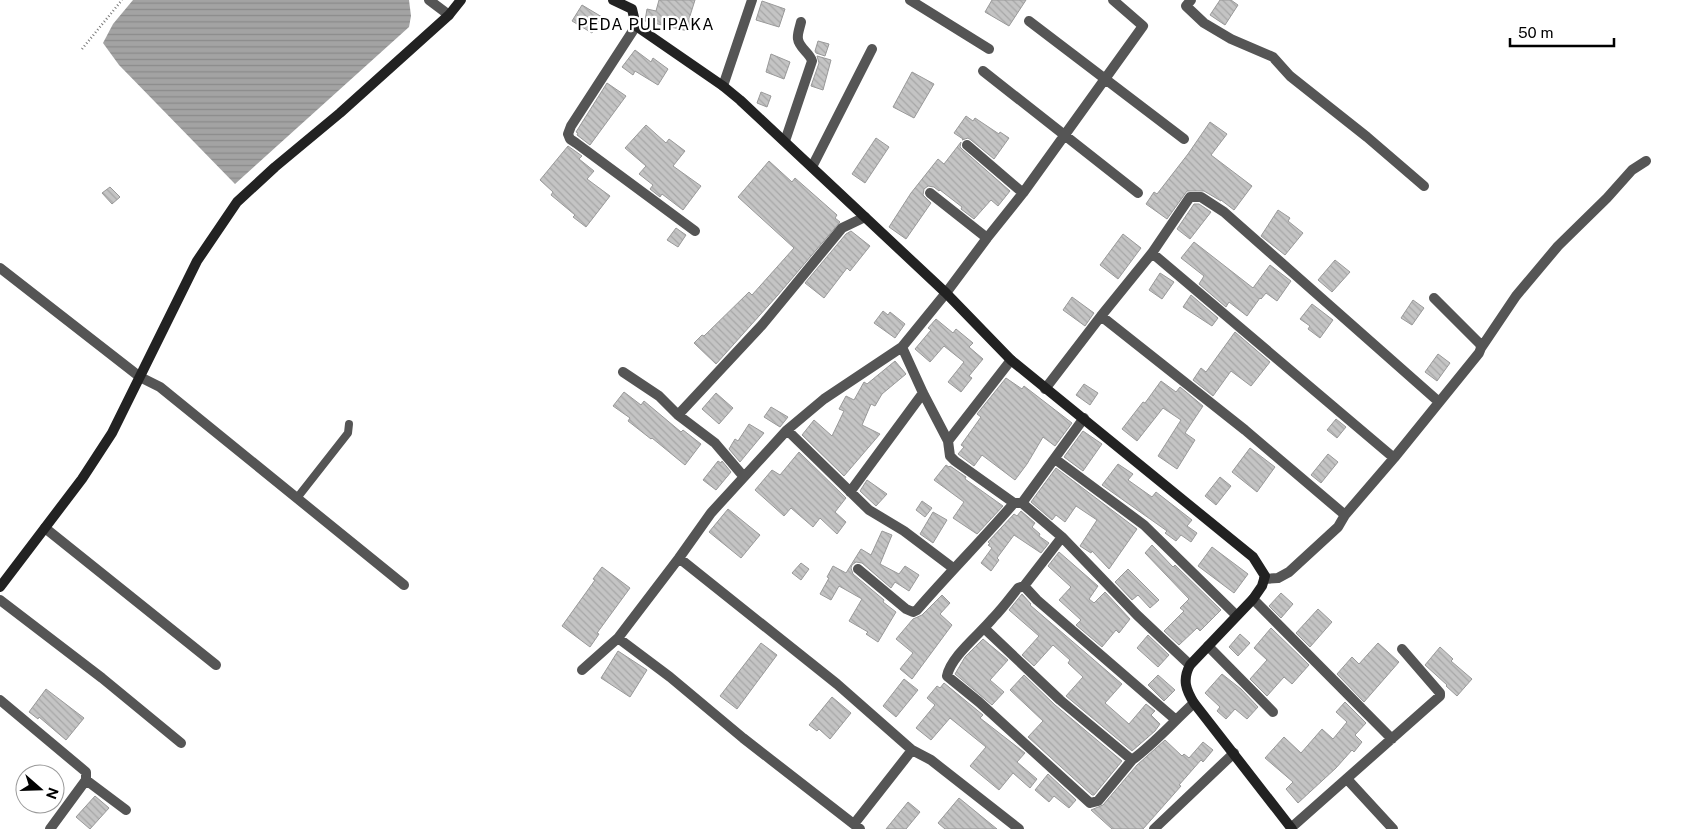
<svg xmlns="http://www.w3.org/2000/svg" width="1685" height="829" viewBox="0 0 1685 829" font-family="'Public Sans',sans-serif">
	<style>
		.water { fill: url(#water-rules) }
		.building { fill: url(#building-back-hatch); stroke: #999 }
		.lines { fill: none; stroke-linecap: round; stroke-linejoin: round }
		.path { stroke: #777; stroke-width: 2.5; stroke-dasharray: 1 2.5; stroke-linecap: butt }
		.lane { stroke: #555; stroke-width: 8 }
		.street { stroke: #555; stroke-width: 10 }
		.secondary { stroke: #222; stroke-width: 10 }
		.labels { text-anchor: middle; stroke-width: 4.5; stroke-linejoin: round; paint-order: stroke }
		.quarter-label { font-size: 16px; letter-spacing: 1px; fill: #000; stroke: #fff }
	</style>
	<defs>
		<pattern id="water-rules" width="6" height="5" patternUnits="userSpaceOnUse" patternTransform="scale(1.25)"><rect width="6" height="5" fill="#a3a3a3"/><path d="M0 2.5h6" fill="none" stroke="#8b8b8b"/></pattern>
		<pattern id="building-back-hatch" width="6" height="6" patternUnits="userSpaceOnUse" patternTransform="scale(1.25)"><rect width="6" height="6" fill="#c4c4c4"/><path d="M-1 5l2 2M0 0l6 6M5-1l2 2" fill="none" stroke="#a7a7a7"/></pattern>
	</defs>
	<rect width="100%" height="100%" fill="#fff"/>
	<path class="water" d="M133 0H409L411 16 409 27 235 184 119 65 103 43 113 24Z"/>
	<path class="building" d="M659 0H695L689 19H691L688 31 645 21 647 9 656 11Z
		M992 0H1026L1009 26 985 12Z
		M1220 0H1231L1238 5 1225 25 1210 15Z
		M762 1 785 9 779 27 756 20Z
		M582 5 602 17 592 33 572 21Z
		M818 41 829 44 825 56 816 53 815 51Z
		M635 50 651 62 653 58 668 69 658 85 635 71 633 75 622 67Z
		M771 54 790 62 784 79 766 72Z
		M817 56 831 60 823 90 811 86 819 63Z
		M912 72 934 84 914 118 893 107Z
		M607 83 626 96 590 145 577 135 578 133 576 132Z
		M761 92 771 96 767 107 757 103Z
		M966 116 973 121 975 118 999 134 1000 132 1009 138 994 159 971 140 968 138 962 140 963 139 954 133Z
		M1210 122 1227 134 1211 155 1252 186 1234 210 1221 200V201L1204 191H1187L1167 219 1146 204 1154 192 1157 194 1188 154Z
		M646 125 666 143 669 139 685 151 673 166 701 186 683 210 662 194 660 197 650 189 653 185 639 174 646 166 625 148Z
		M876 138 889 147 865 183 852 174Z
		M961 142 960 147 963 150 1010 191 998 206 991 200 974 219 961 209 962 207 940 190 939 191 934 187 928 186 924 189 923 195 931 203 906 239 889 227 911 193 938 159 944 164Z
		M568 146 582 156 579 159 594 171 587 179 610 196 586 227 573 217 575 215 551 195 553 192 540 180Z
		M769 161 792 182 795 178 837 215 835 218 840 222 777 296 716 364 694 343 702 335 704 336 749 292 752 295 794 248 738 197Z
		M110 187 120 197 112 204 102 193Z
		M1194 204H1199L1211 212 1190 239 1177 229Z
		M1278 210 1290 218 1288 221 1303 233 1285 255 1261 236Z
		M676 228 686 235 678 247 667 240Z
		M851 231 870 246 850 271 847 268 824 298 805 283 846 234Z
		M1123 234 1141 248 1118 279 1100 265Z
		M1194 242 1253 288 1270 265 1291 281 1277 301 1266 293 1261 299 1260 298 1247 316 1229 302 1226 307 1199 284 1204 276 1181 258Z
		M1335 260 1350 272 1332 292 1318 280Z
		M1160 273 1174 282 1162 299 1149 290Z
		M1191 295 1218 318 1212 326 1183 307Z
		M1072 297 1094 313 1085 326 1063 310Z
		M1413 300 1424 308 1412 325 1401 318Z
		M1312 304 1333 320 1320 338 1308 329 1310 326 1300 319Z
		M883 311 888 315 890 312 905 324 895 338 874 323Z
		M936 319 953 333 956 329 973 343 969 347 983 359 969 376 972 378 961 392 948 382 964 362 944 346 930 362 915 349 931 330 928 328Z
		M1235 332 1270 362 1251 386 1231 371 1213 396 1193 380 1201 368 1206 372Z
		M1438 354 1450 363 1437 381 1425 372Z
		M895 361 906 374 882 394 875 406 871 404 862 425 880 434 844 476 802 435 814 420 832 436 844 411 839 409 846 396 854 400 864 382 867 384Z
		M1006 378 1022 389 1024 386 1072 423 1055 446 1043 437 1027 464 1015 480 982 455 974 466 958 454 964 447 961 445 981 417 977 414Z
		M1161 381 1176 392 1180 387 1203 406 1185 433 1195 440 1177 469 1158 456 1181 420 1163 408 1137 441 1122 429 1143 402 1145 403Z
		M1084 384 1098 393 1090 405 1076 395Z
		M624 392 641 405 644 401 681 432 683 430 701 444 685 465 652 438 651 439 628 421 630 418 613 406Z
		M716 393 733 408 719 424 702 409Z
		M771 407 788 417 780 427 764 417Z
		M1336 419 1346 427 1337 438 1327 430Z
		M749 424 764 433 740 462 729 449 735 439 738 441Z
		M1083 431 1102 444 1083 471 1064 457Z
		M1250 448 1275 467 1257 492 1232 472Z
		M799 452 846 498 835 512 846 522 837 534 820 518 813 527 791 508 784 516 755 490 772 470 780 475Z
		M1328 454 1338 462 1321 483 1311 475Z
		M718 461 721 463 722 461 731 472 716 490 703 480Z
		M1118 464 1133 474 1128 480 1152 497 1156 492 1192 520 1187 526 1197 533 1191 542 1181 535 1176 541 1165 533 1167 531 1102 485Z
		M946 465 949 467 950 466 966 477 965 479 1003 506 977 534 953 518 964 502 934 480Z
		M1056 468 1137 529 1109 569 1092 551 1091 553 1080 546 1097 520 1076 506 1065 522 1056 515 1052 520 1031 502Z
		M1220 477 1231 486 1216 505 1205 496Z
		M867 480 887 494 876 506 860 491Z
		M922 501 932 508 925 517 916 510Z
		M728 509 760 535 741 558 709 532Z
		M1021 511 1035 523 1032 527 1040 534 1039 536 1049 543 1041 553 1014 535 997 558 999 560 991 571 981 563 992 548 988 545 990 544 988 542 1014 514 1017 516Z
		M933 512 947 520 933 543 920 534Z
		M882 531 892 535 880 564 899 574 905 566 919 575 909 591 895 582 891 588 862 563 856 562 852 565 851 568 853 574 884 600 883 602 896 612 878 642 866 634 868 632 849 621 862 599 839 586 831 600 820 594 829 578 827 577 833 566 846 573 861 549 871 555Z
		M1152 545 1173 567 1175 565 1221 610 1200 631 1197 628 1179 645 1164 631 1184 611 1180 608 1189 599 1145 553Z
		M1212 547 1248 574 1234 593 1198 566Z
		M1059 552 1098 586 1089 599 1094 603 1105 592 1130 619 1119 633 1116 630 1102 647 1076 625 1081 620 1059 600 1071 587 1048 566Z
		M801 563 809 569 801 580 792 573Z
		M602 567 630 588 597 633 599 634 590 647 562 626 595 580 593 579Z
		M1128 569 1159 600 1150 608 1138 595 1132 600 1115 582Z
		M1281 593 1293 604 1281 618 1269 606Z
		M1022 594 1031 604 1030 605 1122 684 1105 703 1129 724 1146 704 1155 711 1151 715 1160 724 1155 731 1132 751 1066 696 1083 677 1068 663 1070 660 1053 645 1034 666 1022 655 1039 636 1009 610Z
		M942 595 950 603 940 614 952 625 912 679 900 669 913 653 896 639 913 619 922 615Z
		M1318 609 1332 622 1310 647 1296 633Z
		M1271 628 1309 665 1292 684 1284 677 1267 696 1250 679 1267 660 1254 648Z
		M1240 634 1250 643 1238 656 1229 647Z
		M1148 635 1169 655 1158 667 1137 648Z
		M983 639 1008 660 990 680 1004 692 992 705 955 674 965 657Z
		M761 643 777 655 737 709 720 696Z
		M1378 643 1399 662 1364 702 1337 674 1352 657 1359 664Z
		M1440 647 1453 659 1451 661 1472 679 1457 696 1446 686 1447 685 1425 665Z
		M618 651 647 670 630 697 601 678Z
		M1222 674 1241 689 1258 707 1247 719 1235 709 1226 719 1217 711 1220 707 1205 693Z
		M1024 675 1055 705 1122 761 1094 795H1092L1028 737 1043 721 1010 690Z
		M1158 675 1175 690 1164 701 1148 685Z
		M904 679 918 690 896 717 883 706Z
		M944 683 983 715 980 718 1025 753 1017 762 1037 779 1030 788 1013 773 999 790 970 766 986 747 950 718 931 740 916 728 935 705 927 698 937 686 940 688Z
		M46 689 84 718 66 740 39 717 38 719 29 712Z
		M832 697 851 713 830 739 819 729 817 731 809 725Z
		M1345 702 1366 723 1355 735 1362 742 1354 752 1352 750 1336 768 1298 803 1286 789 1293 782 1265 758 1284 737 1301 753 1322 729 1333 739 1347 722 1336 712Z
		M1165 740 1182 756 1184 754 1189 758 1203 742 1213 750 1203 762 1201 760 1179 785 1181 786 1143 829H1112L1091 810 1103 805 1137 765Z
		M1048 774 1076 800 1069 808 1054 796 1049 802 1035 790Z
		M95 796 109 808 90 829 76 817Z
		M959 798 997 829H945L938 823Z
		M908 802 920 812 906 829H886Z"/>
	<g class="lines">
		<path class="path" d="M82 49 122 0"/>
		<path class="lane" d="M297 498 348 433 349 424"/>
		<path class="street" d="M429 0 449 15
			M910 0 989 49
			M1191 0 1186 6 1204 23 1231 39 1273 57 1290 76 1367 137 1424 186
			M1029 21 1184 139
			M636 26 571 126 568 134 570 139 576 143 695 231
			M983 71 1138 193
			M723 86 752 0
			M785 141 812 61C810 53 799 48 798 39 797 34 800 27 801 22
			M967 145 1023 193
			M812 167 872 49
			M930 193 987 238
			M1152 253 1394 458
			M0 268 140 377 160 387 404 585
			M1101 316 1245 430 1345 515
			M902 347 923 393 948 441
			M1481 348 1516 296 1558 246 1607 198 1632 170 1646 161
			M1011 360 948 441 950 456 955 461 1014 503
			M623 372 659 396 678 415 715 443 744 477
			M1045 389 1101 316 1152 253 1190 197H1201L1224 212 1439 402
			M678 415 762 325 842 228 865 217
			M787 430 869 510 904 531 953 568
			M1055 459 1144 525 1236 615
			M850 492 923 393
			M1022 503 1062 537 1137 615 1190 665
			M45 528 216 665
			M679 558 837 684 912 750 931 760 1019 829
			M858 569 906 609 913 612 917 610C949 573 983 539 1014 503H1022L1084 418
			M1264 579 1278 578 1289 572 1338 527 1345 515 1394 458 1479 353 1481 348 1480 344 1434 298
			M1024 586 1062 537
			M1253 599 1392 739
			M0 600 102 678 181 743
			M984 628 1060 700 1132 760C1155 743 1173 722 1194 703
			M618 638 670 677 743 738 860 829
			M1208 646 1273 712
			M582 670 618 638 679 558 711 513 787 430 824 399 902 347 946 293 987 238 1023 193 1143 26 1113 0
			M0 700 86 772V780L50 829
			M1132 760 1098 801 1090 803 979 702 947 676C951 656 980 634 993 618 1002 609 1010 598 1018 588L1024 586 1037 600 1176 720
			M1347 779 1393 829
			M86 780 126 810
			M854 824 912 750
			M1292 827 1440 696V693L1402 649
			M1154 829 1234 753"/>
		<path class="secondary" d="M613 0 632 9 636 26 723 86 740 100 946 293 1011 360 1253 557 1265 576 1262 586 1253 599 1190 665C1182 680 1186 690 1194 703L1292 829
			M0 587 82 479 112 433 197 261 237 202 275 167 340 113 449 15 461 0"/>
	</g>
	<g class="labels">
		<g class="quarter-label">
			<text x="646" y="30">PEDA PULIPAKA</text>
		</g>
	</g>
	<g transform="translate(40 789) rotate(110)"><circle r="24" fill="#ffffff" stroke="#999999"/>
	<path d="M0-4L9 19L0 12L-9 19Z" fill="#000000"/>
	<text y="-8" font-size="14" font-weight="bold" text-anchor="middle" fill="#000000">N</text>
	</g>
	<path d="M1510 38v8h104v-8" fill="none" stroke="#000000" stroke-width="2.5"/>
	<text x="1518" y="38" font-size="15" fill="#000000" stroke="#ffffff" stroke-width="4" paint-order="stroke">50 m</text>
</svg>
